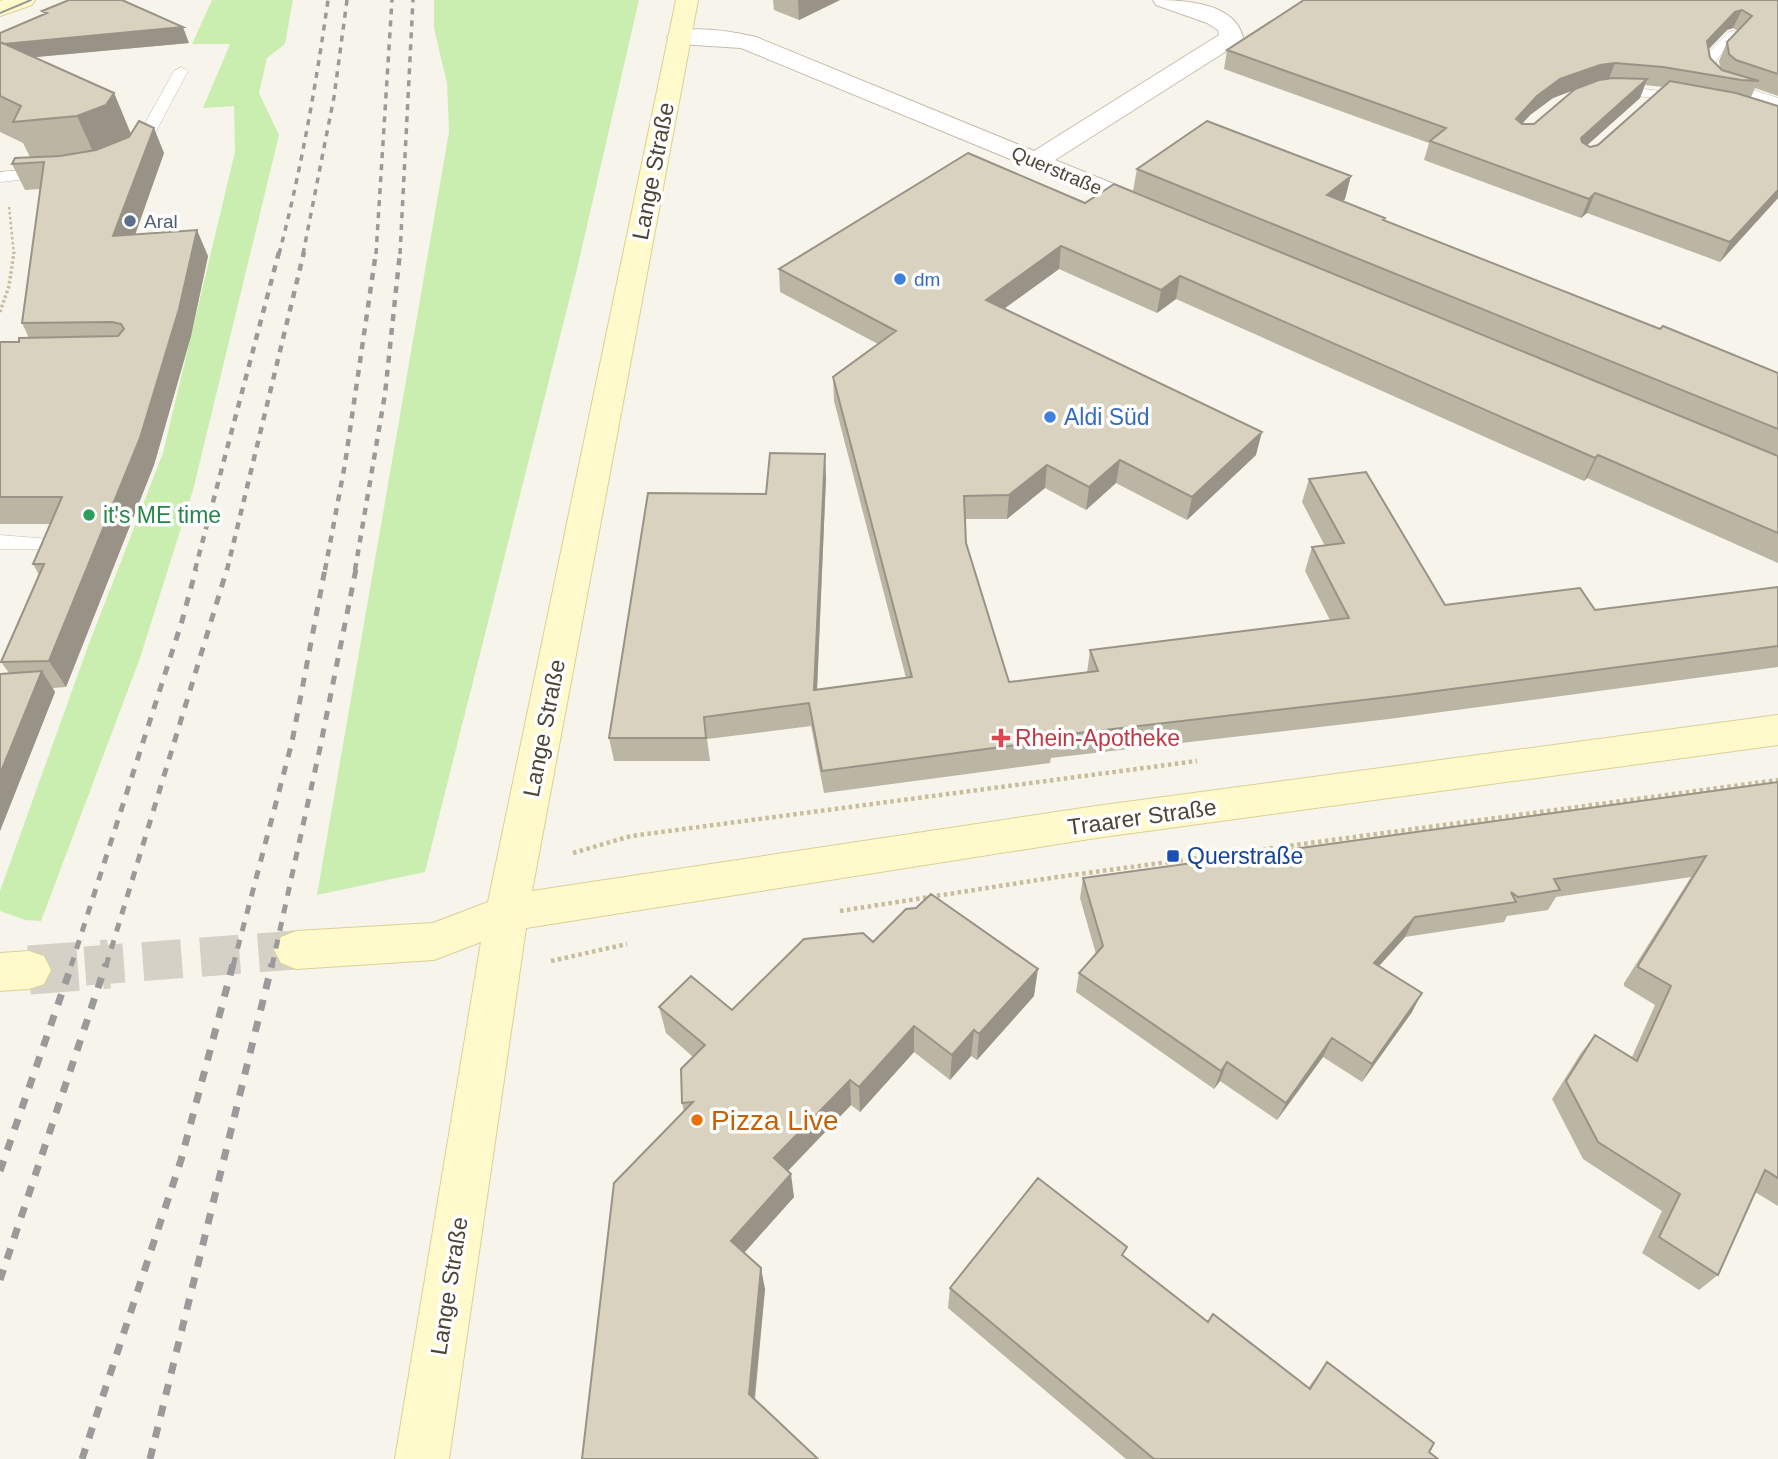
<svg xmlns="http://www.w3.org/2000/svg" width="1778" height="1459" viewBox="0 0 1778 1459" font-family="Helvetica,sans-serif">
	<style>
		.green { fill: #caeeb0 }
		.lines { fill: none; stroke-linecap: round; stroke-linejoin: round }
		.secondary-tunnel-far1 { stroke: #d5d1c7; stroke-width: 39; stroke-dasharray: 39 19; stroke-linecap: butt }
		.secondary-tunnel { stroke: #d5d1c7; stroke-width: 49; stroke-dasharray: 49 24; stroke-linecap: butt }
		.lane-casing { stroke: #c3beac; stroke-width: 1 }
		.street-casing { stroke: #c3beac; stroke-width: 2 }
		.secondary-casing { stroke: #dbd196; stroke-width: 2 }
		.path-far2 { stroke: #c7bd9b; stroke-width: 2.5; stroke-dasharray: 2.5 2.5; stroke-linecap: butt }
		.path-far1 { stroke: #c7bd9b; stroke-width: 3.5; stroke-dasharray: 2.5 2.5; stroke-linecap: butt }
		.path { stroke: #c7bd9b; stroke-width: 4.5; stroke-dasharray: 3.5 3.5; stroke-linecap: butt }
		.lane { fill: #fff; fill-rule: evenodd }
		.street { fill: #fff; fill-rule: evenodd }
		.secondary { fill: #fff9cc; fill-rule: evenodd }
		.tram { stroke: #9a9a9a; stroke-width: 2 }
		.rail-far3 { stroke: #9a9a9a; stroke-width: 3.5; stroke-dasharray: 6 6; stroke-linecap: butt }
		.rail-far2 { stroke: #9a9a9a; stroke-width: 4.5; stroke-dasharray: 7 7; stroke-linecap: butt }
		.rail-far1 { stroke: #9a9a9a; stroke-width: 5; stroke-dasharray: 9 9; stroke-linecap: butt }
		.rail { stroke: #9a9a9a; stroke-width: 7; stroke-dasharray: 11 11; stroke-linecap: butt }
		.wall { fill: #bbb5a4; fill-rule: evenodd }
		.shaded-wall { fill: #989386 }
		.building { fill: #d9d2bf; stroke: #989386; stroke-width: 2 }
		.service-dot { fill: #5c6f8a; stroke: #fff; stroke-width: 2.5 }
		.shop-dot { fill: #3f7fe0; stroke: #fff; stroke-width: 2.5 }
		.leisure-dot { fill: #2e9e5b; stroke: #fff; stroke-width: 2.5 }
		.health-dot { fill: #e0444e; stroke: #fff; stroke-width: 2.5 }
		.transit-dot { fill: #1a4fb4; stroke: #fff; stroke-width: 2.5 }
		.food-dot { fill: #e8710a; stroke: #fff; stroke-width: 2.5 }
		.labels { text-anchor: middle; stroke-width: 7; stroke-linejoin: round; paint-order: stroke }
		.far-street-label { font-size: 19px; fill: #4c4637; stroke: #fff }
		.far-service-label { font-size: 19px; fill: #4e5e75; stroke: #fff; text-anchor: start }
		.far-shop-label { font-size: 19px; fill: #366cbe; stroke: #fff; text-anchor: start }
		.street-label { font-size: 23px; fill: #4c4637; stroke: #fff }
		.shop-label { font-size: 23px; fill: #366cbe; stroke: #fff; text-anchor: start }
		.leisure-label { font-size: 23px; fill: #27864d; stroke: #fff; text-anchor: start }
		.health-label { font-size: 23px; fill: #be3a42; stroke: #fff; text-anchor: start }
		.transit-label { font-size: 23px; fill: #164399; stroke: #fff; text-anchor: start }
		.near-food-label { font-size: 28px; fill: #c56008; stroke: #fff; text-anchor: start }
	</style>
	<rect width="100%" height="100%" fill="#f7f4eb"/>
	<path class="green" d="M212 0H293L285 44 267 58 259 93 279 135 193 490 140 658 41 921 25 920 0 911V891L87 649 163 453 235 152 234 106 203 108 230 44H192Z
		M434 0H639L577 269 425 872 317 895 449 132 447 83 434 28Z"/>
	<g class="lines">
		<path class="secondary-tunnel-far1" d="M85 966 296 950"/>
		<path class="secondary-tunnel" d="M29 970 109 964"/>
		<defs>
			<path id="lane" d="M1734 31 1741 35 1716 60 1718 74 1726 81 1778 98V106L1716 87 1704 75 1702 59 1729 32Z
				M181 67 188 71 145 152 137 157 132 155 129 152 174 71Z
				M1611 85 1685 94 1692 98 1685 102 1606 92 1604 89 1606 86Z
				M49 168 54 170 57 173 54 176 0 182V172Z
				M0 535 49 539 52 544 49 549H0Z"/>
			<path id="street" d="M1153 0C1182 0 1236 2 1243 38L1239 43 1055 160 1163 204 1167 210 1163 216 1153 218 741 48 679 44 671 42 667 37 671 32C697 26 730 31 756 37L1034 151 1219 35 1218 30 1207 23 1156 5Z"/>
			<path id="secondary" d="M3 0H35L32 5 0 16V1Z
				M676 0H698L532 891 1096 806 1778 715V745L1096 838 526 928 449 1459H395L481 942 434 960 296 969 281 963 274 950 281 937 296 931 433 923 488 902Z
				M29 951 44 956 51 970 44 984 29 989 0 991V953Z"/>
		</defs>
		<use href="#lane" class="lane-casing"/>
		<use href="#street" class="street-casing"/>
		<use href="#secondary" class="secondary-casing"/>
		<path class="path-far2" d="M9 207 14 254"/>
		<path class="path-far1" d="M0 312 9 286 14 252"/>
		<path class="path" d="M573 853 631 836 1197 761
			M840 911 1057 877 1778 780
			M551 961 627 944"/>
		<use href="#lane" class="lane"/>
		<use href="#street" class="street"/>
		<use href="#secondary" class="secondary"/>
		<path class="tram" d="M0 13 31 0"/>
		<path class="rail-far3" d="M279 254C301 171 316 85 328 0
			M303 254 334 97 347 0
			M376 254 392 0
			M400 254 413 0"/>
		<path class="rail-far2" d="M195 570 279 252
			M227 570 304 252
			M325 570 345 464 376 252
			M355 570 385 394 400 252"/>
		<path class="rail-far1" d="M71 966 182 621 196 569
			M106 966 227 569
			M233 966 292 742 325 569
			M272 966 320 748 356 569"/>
		<path class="rail" d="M0 1171 72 964
			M0 1280 106 964
			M82 1459 181 1160 233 964
			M150 1459 272 964"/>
	</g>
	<path class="wall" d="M773 0H840L799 20 774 10Z
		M1778 0V96L1755 88 1751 97 1778 106V198L1720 262 1587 213 1581 218 1424 160 1429 143 1224 69 1227 50ZM1733 28 1738 31 1727 42 1719 61 1720 67 1710 58 1709 49 1727 30ZM1645 85 1663 87 1598 145 1590 147 1587 145 1640 98ZM1574 90 1534 124H1522L1530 115 1553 98Z
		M42 11 189 43 34 57 114 93 131 134 164 153 135 235 208 256 191 336 154 465 66 687 53 688 55 692 0 831V674L9 673 1 662 39 575 33 564 50 524H0V342H19L29 338 22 323 40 189 25 190 12 164 30 157 23 143 0 132V33L44 15Z
		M1137 169 1345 199 1342 201 1385 218 1384 220 1660 329 1778 373V563L1587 478 1584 481 1176 299 1157 313 1059 269 1004 309 1256 455 1187 520 1116 483 1086 510 1045 488 1007 519H965L966 543 1009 682 1087 673 1090 650 1330 620 1305 571 1312 547 1325 546 1302 502 1309 479 1445 605 1595 610 1778 587V667L1389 719 1051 758 1050 763 824 793 811 726 707 739 710 761H614L609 738 766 494 826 477 817 690 906 678 834 401 833 377 878 344 780 292 779 269 1085 203 1270 248 1133 191Z
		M1778 782V1206L1755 1192 1718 1275 1699 1290 1642 1253 1662 1211 1583 1159 1552 1099 1581 1053 1595 1035 1632 1057 1655 1005 1624 986V983L1691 877 1556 897 1548 910 1507 916 1504 922 1405 937 1379 966 1412 1012 1362 1082 1323 1057 1277 1120 1220 1081 1214 1089 1076 992 1079 973 1096 954 1080 898 1083 878Z
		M873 942 1034 996 977 1060 971 1056 950 1080 914 1052 860 1112 851 1105 788 1171 794 1197 744 1253 765 1289 755 1400 582 1459 684 1112 682 1103 693 1057 666 1033 659 1007 732 1010Z
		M1124 1257 1208 1322 1308 1388 1327 1362 1438 1459H1126L948 1308 950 1288Z"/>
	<path class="shaded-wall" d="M798 0H840L799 20Z
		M1742 10 1733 28 1727 30 1699 59 1707 41 1735 12Z
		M183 27 189 43 4 60 0 44Z
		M1615 63 1608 81 1593 83 1553 98 1530 115 1509 138 1516 119 1537 96 1560 79 1600 65Z
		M1647 79 1640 98 1574 157 1581 138Z
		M114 93 133 139 98 163 77 116Z
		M154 128 164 153 125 263 113 236Z
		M1351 176 1345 199 1322 218 1327 195Z
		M1778 190V198L1720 262 1730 242Z
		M1595 193 1587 213 1581 218 1589 199Z
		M197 230 208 256 191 336 154 465 66 687 49 661Z
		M1061 246 1059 269 984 323 986 300Z
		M1180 276 1176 299 1157 313 1161 290Z
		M1262 432 1256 455 1187 520 1192 497Z
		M825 454 826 477 816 713 814 690Z
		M1598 455 1587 478 1584 481 1595 458Z
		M1120 460 1116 483 1086 510 1089 487Z
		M1047 465 1045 488 1007 519 1009 495Z
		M42 671 55 692 0 831V774Z
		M1415 917 1405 937 1364 983 1374 963Z
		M1038 969 1034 996 977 1060 979 1034Z
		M1422 993 1412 1012 1362 1082 1372 1064Z
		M914 1026V1052L860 1112 859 1087Z
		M974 1030 971 1056 950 1080 952 1055Z
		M1332 1038 1323 1057 1277 1120 1286 1103Z
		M1227 1062 1220 1081 1214 1089 1221 1071Z
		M850 1080 851 1105 777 1182 774 1158Z
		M791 1174 794 1197 735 1263 731 1241Z
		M761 1268 765 1289 753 1413 749 1394Z"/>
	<path class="building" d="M69 0H122L183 27 4 44 0 42V33L47 13 42 11Z
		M1304 0H1778V74L1736 60 1729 54 1727 42 1752 16 1742 10 1735 12 1707 41 1710 58 1722 70 1759 81 1741 80 1663 67 1615 63 1600 65 1560 79 1537 96 1516 119 1522 124H1534L1575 89 1599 80 1613 78 1647 79 1581 138 1582 142 1590 147 1598 145 1670 81 1736 93 1778 106V190L1730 242 1595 193 1589 199 1430 141 1446 128 1227 50Z
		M0 42 114 93 106 105 77 116 13 122 21 106 0 96Z
		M139 121 154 128 113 236 197 230 179 309 140 438 49 661 1 662 44 564H33L62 497H0V342H19V338L118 336 124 329 121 324 112 322 22 323 44 162 12 164 15 158 60 156 96 150 129 137Z
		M1207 121 1351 176 1327 195 1385 218 1383 220 1660 329 1663 326 1778 373V429L1137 169Z
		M968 153 1085 203 1114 184 1778 456V533L1598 455 1595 458 1180 276 1161 290 1061 246 986 300 1262 432 1192 497 1120 460 1089 487 1047 465 1009 495 964 496 966 543 1009 682 1098 671 1090 650 1349 618 1312 547 1344 543 1309 479 1366 472 1445 605 1580 588 1595 610 1778 587V646L1398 696 1052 736 1053 740 822 771 809 703 704 717 706 738H609L648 493 766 494 770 453 825 454 814 690 912 677 833 377 896 331 779 269Z
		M42 671 0 774V674Z
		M1778 782V1178L1765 1170 1718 1275 1659 1237 1680 1194 1598 1142 1566 1081 1595 1035 1637 1061 1671 986 1638 967 1639 964 1706 856 1554 879 1560 890 1518 897 1511 892 1516 902 1415 917 1374 963 1422 993 1372 1064 1332 1038 1286 1103 1227 1062 1221 1071 1079 973 1103 946 1083 878Z
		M931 894 1038 969 979 1034 974 1030 952 1055 914 1026 859 1087 850 1080 774 1158 791 1174 731 1241 761 1268 749 1394 818 1459H582L614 1183 693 1102 682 1103 681 1069 705 1045 659 1007 691 976 732 1010 804 939 863 933 873 942 906 909 916 908Z
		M1038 1178 1127 1247 1122 1255 1208 1322 1213 1314 1310 1389 1327 1362 1434 1443 1429 1452 1438 1459H1154L950 1288Z"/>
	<circle class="service-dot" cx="130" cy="221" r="7"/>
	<g class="shop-dot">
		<circle cx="900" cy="279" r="7"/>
		<circle cx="1050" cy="417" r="7"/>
	</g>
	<circle class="leisure-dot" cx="89" cy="515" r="7"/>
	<path class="health-dot" d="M997.5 727.5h7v7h7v7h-7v7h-7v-7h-7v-7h7z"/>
	<rect class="transit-dot" x="1166" y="849" width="14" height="14" rx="3.5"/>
	<circle class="food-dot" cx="697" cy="1120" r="7"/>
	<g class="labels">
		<g class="far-street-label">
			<text transform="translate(1057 170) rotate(23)" y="7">Querstraße</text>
		</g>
		<g class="far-service-label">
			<text x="144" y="228">Aral</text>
		</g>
		<g class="far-shop-label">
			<text x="914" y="286">dm</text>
		</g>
		<g class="street-label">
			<text transform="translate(653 171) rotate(-79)" y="8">Lange Straße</text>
			<text transform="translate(544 728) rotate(-79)" y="8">Lange Straße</text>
			<text transform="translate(1142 817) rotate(-8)" y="8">Traarer Straße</text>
			<text transform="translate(449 1286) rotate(-81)" y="8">Lange Straße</text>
		</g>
		<g class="shop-label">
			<text x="1064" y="425">Aldi Süd</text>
		</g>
		<g class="leisure-label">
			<text x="103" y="523">it's ME time</text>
		</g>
		<g class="health-label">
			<text x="1015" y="746">Rhein-Apotheke</text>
		</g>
		<g class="transit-label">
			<text x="1187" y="864">Querstraße</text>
		</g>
		<g class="near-food-label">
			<text x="711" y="1130">Pizza Live</text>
		</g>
	</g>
</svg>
